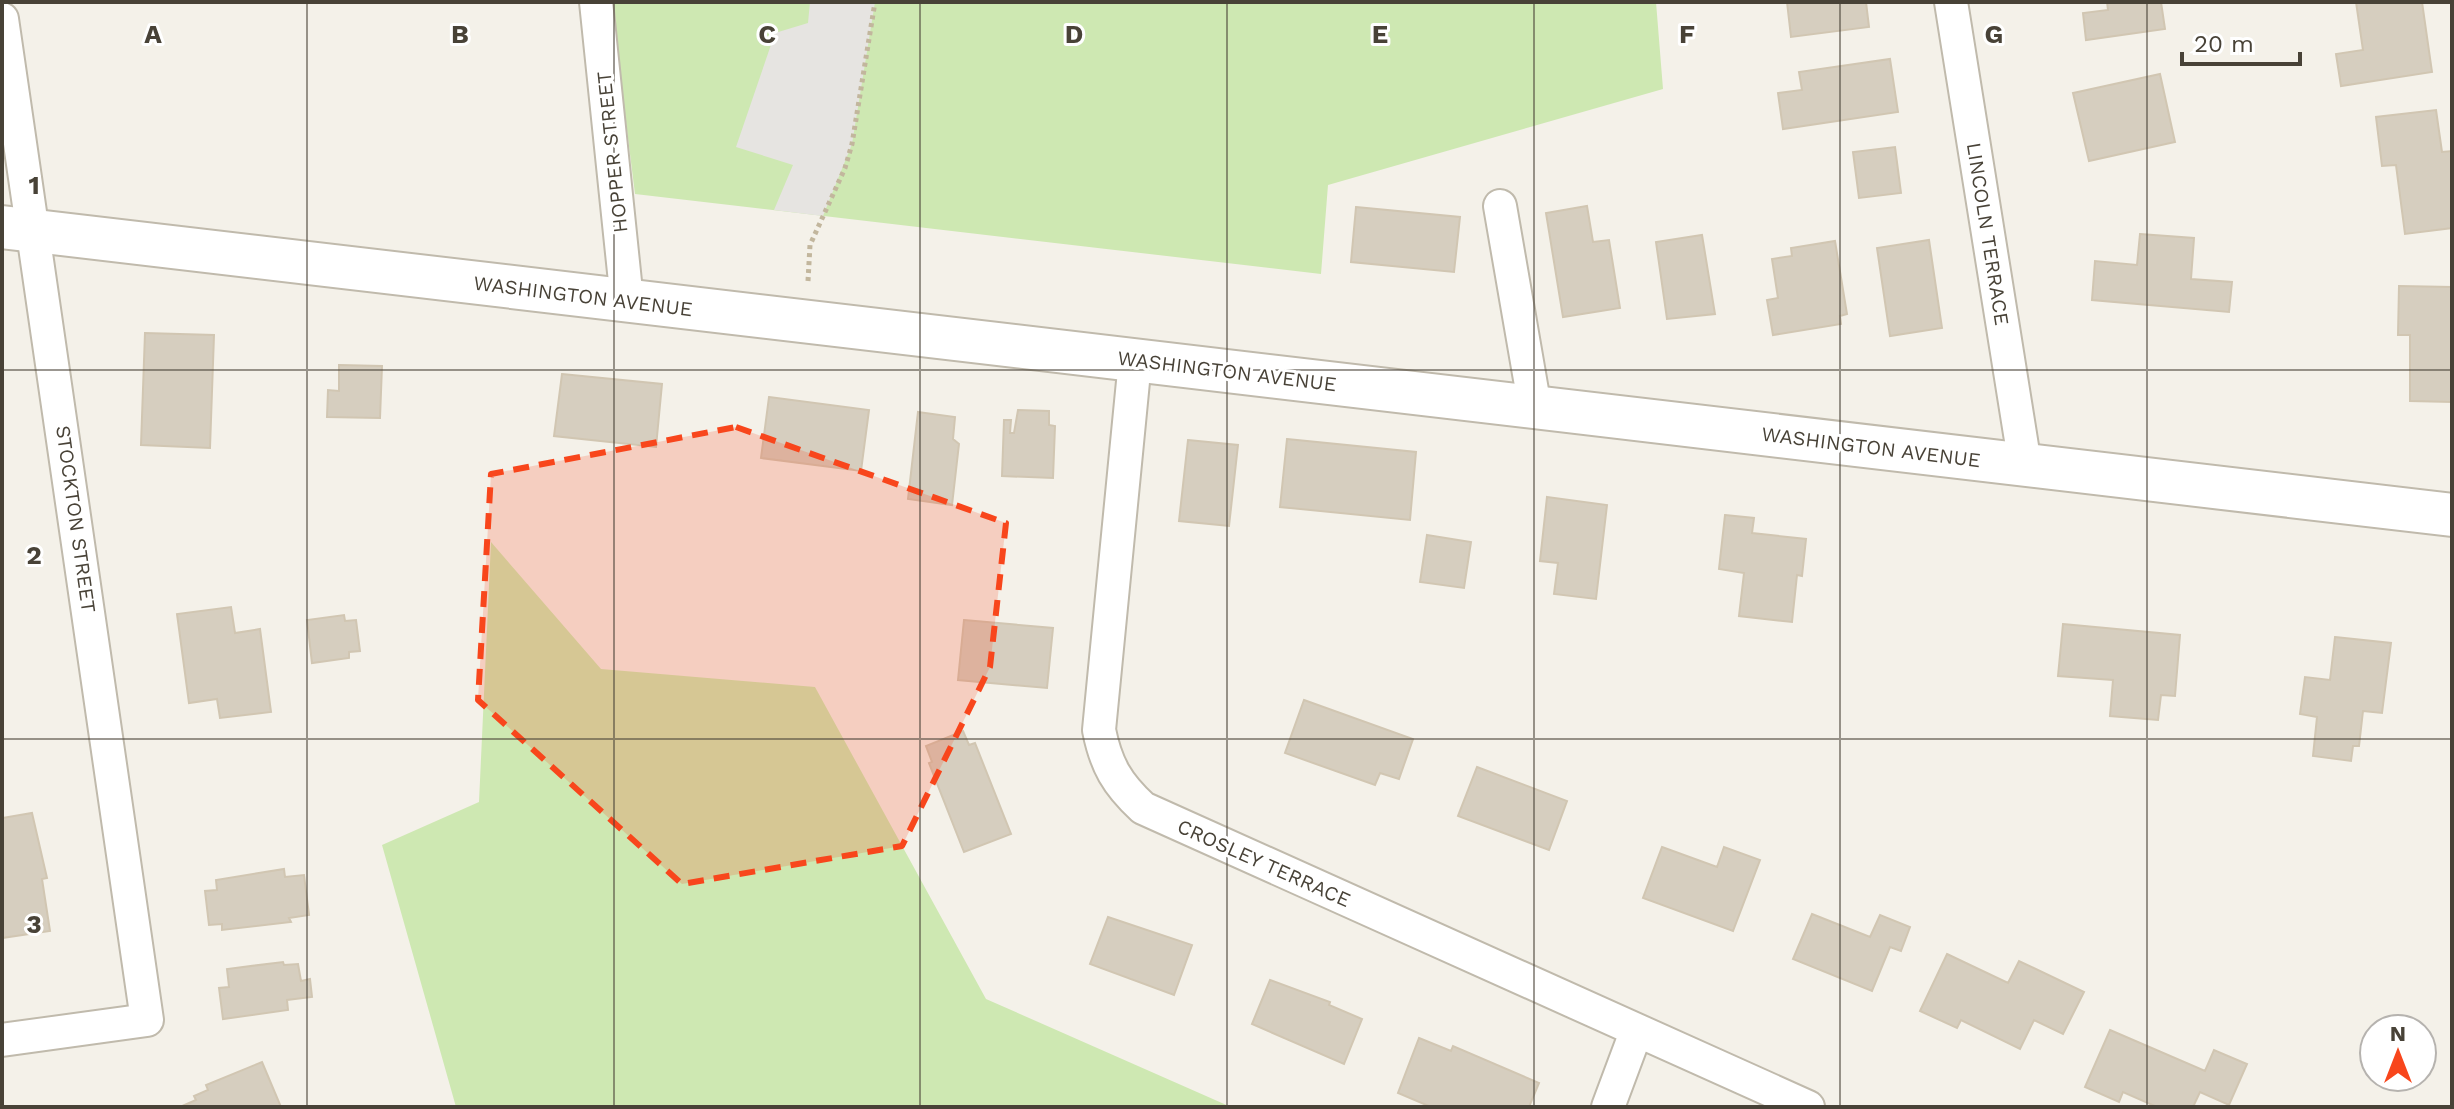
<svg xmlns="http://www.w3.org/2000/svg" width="2454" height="1109" viewBox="0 0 2454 1109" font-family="'Work Sans',sans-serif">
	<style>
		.green { fill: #cee8b2 }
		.parking { fill: #e6e4e1 }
		.building { fill: #d6cebf; stroke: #d1c6b2; stroke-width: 2 }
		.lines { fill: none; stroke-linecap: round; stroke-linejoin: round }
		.minor-casing { stroke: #c0baac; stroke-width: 36 }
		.tertiary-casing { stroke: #c0baac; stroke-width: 46 }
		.path { stroke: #c2b69d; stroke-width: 5; stroke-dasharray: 4 4; stroke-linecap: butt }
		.minor { stroke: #fff; stroke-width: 32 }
		.tertiary { stroke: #fff; stroke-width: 42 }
		.marked { fill: #f8461c; fill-opacity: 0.2; stroke: #f8461c; stroke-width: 6; stroke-dasharray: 16 10; stroke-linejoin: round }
		.grid { fill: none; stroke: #484237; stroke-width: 2; stroke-opacity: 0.55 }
		.labels { text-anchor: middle; stroke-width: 6; stroke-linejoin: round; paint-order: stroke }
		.street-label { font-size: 20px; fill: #484237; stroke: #fff }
		.grid-label { font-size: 26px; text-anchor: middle; font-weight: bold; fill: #484237; stroke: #fff; stroke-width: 6; stroke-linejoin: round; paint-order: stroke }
	</style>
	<rect width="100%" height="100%" fill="#f4f1e9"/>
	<path class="green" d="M611 2H1656L1663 89 1328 185 1321 274 635 194Z
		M491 542 601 669 815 687 986 999 1231 1107H456L382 845 479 802Z"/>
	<path class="parking" d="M810 2H875L852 144 823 216 774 210 793 165 736 147 775 33 808 23Z"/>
	<path class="building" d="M1787 2H1866L1869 27 1791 37Z
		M2107 2H2161L2165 29 2086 40 2083 13 2108 10Z
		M2356 2H2422L2432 72 2341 86 2336 54 2363 50Z
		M1890 59 1898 112 1783 129 1778 93 1802 90 1799 72Z
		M2160 74 2175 142 2089 161 2073 93Z
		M2436 110 2442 152 2452 151V228L2405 234 2396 165 2382 166 2376 117Z
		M1895 147 1901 193 1859 198 1853 152Z
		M1587 206 1593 242 1609 240 1620 308 1563 317 1546 213Z
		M1356 207 1460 217 1454 272 1351 262Z
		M2140 234 2194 238 2191 279 2232 282 2229 312 2092 300 2095 261 2137 265Z
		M1702 235 1715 314 1667 319 1656 242Z
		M1929 240 1942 328 1890 336 1877 248Z
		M1835 241 1847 314 1840 316 1841 324 1773 335 1767 300 1778 298 1772 259 1792 256 1791 248Z
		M2399 286 2452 287V402L2410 401V335H2398Z
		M145 333 214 335 210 448 141 445Z
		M339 365 382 366 380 418 327 417 328 390 339 391Z
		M562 374 662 384 656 447 554 436Z
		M769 397 869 410 861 471 761 458Z
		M1018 410 1049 411V425L1055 426 1053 478 1002 476 1004 420H1011L1010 433H1014Z
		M918 412 955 417 953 439 959 444 952 505 908 499Z
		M1287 439 1416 452 1410 520 1280 507Z
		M1188 440 1238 445 1229 526 1179 521Z
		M1547 497 1607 505 1596 599 1554 594 1558 563 1540 561Z
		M1725 515 1754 518 1752 533 1806 539 1802 576 1797 575 1792 622 1739 616 1744 573 1719 569Z
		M1427 535 1471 542 1464 588 1420 582Z
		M231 607 235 633 260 629 271 712 220 718 217 699 189 703 177 614Z
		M344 615 345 621 356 620 360 651 349 652V658L312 663 307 620Z
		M964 620 1053 628 1047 688 958 680Z
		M2063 624 2180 635 2175 696 2161 695 2158 720 2110 716 2113 680 2058 676Z
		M2335 637 2391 643 2382 713 2363 711 2359 746H2353L2351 761 2313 756 2317 717 2300 714 2305 677 2330 680Z
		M1304 700 1413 739 1399 779 1380 773 1375 785 1285 753Z
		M963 731 969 745 975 743 1011 834 964 852 929 763 932 762 926 746Z
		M1477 767 1567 801 1549 850 1458 816Z
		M32 813 47 878 42 879 50 931 2 938V818Z
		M1662 847 1717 867 1724 847 1760 860 1733 931 1643 898Z
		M284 869 285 877 304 875 309 915 289 918 291 922 222 930V924L209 925 205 891 217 890 216 880Z
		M1812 914 1870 937 1880 915 1910 927 1901 951 1890 947 1872 991 1793 959Z
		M1108 917 1192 945 1174 995 1090 964Z
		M1947 954 2008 983 2019 961 2084 992 2063 1034 2034 1020 2020 1049 1961 1020 1957 1028 1920 1011Z
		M283 962 284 965 298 964 301 981 310 979 312 997 287 1000 288 1010 223 1019 219 988 229 987 227 969Z
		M1270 980 1330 1002 1329 1005 1362 1019 1344 1064 1252 1024Z
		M2110 1030 2205 1071 2214 1050 2247 1064 2229 1105 2200 1092 2193 1107H2157L2123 1092 2119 1102 2085 1087Z
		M1419 1038 1451 1051 1453 1046 1539 1083 1529 1107H1431L1398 1093Z
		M262 1062 281 1107H180L196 1100 194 1096 208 1090 206 1085Z"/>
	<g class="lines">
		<defs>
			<path id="minor" d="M596 2 627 301
				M1951 2 2025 465
				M2 19 147 1020 2 1040
				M1500 206 1535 408
				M1135 361 1099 730C1106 765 1117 784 1143 808L1808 1107
				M1608 1107 1636 1032"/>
			<path id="tertiary" d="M2 227 2452 515"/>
		</defs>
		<use href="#minor" class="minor-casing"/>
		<use href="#tertiary" class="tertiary-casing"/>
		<path class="path" d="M808 281 810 245 845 168 852 144 875 2"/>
		<use href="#minor" class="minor"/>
		<use href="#tertiary" class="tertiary"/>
	</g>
	<path class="marked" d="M736 427 1006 523 990 667 902 846 682 884 478 700 491 474Z"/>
	<path class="grid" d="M307 2V1107M614 2V1107M920 2V1107M1227 2V1107M1534 2V1107M1840 2V1107M2147 2V1107M2 370H2452M2 739H2452"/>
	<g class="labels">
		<g class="street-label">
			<text transform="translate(612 152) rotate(-96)" y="7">HOPPER STREET</text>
			<text transform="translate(1988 234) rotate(81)" y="7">LINCOLN TERRACE</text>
			<text transform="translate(583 296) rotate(7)" y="7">WASHINGTON AVENUE</text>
			<text transform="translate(1227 371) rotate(7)" y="7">WASHINGTON AVENUE</text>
			<text transform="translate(1871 447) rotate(7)" y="7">WASHINGTON AVENUE</text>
			<text transform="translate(76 519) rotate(82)" y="7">STOCKTON STREET</text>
			<text transform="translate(1264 863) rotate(24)" y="7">CROSLEY TERRACE</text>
		</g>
	</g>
	<g class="grid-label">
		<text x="153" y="43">A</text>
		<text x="460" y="43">B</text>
		<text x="767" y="43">C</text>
		<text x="1074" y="43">D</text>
		<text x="1380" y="43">E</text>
		<text x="1687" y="43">F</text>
		<text x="1994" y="43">G</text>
		<text x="34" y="194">1</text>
		<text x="34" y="564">2</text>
		<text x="34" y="933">3</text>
	</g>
	<rect width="2454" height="1109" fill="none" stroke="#484237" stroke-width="8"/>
	<g transform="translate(2398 1053)"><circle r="38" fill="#ffffff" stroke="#b6b3af" stroke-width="2"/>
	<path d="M0-6L14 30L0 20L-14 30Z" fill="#f8461c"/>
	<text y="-12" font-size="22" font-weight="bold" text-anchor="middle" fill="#484237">N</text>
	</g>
	<path d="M2182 52v12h118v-12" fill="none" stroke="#484237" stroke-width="4"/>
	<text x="2194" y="52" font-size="24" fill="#484237" stroke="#ffffff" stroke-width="6" paint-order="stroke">20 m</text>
</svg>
